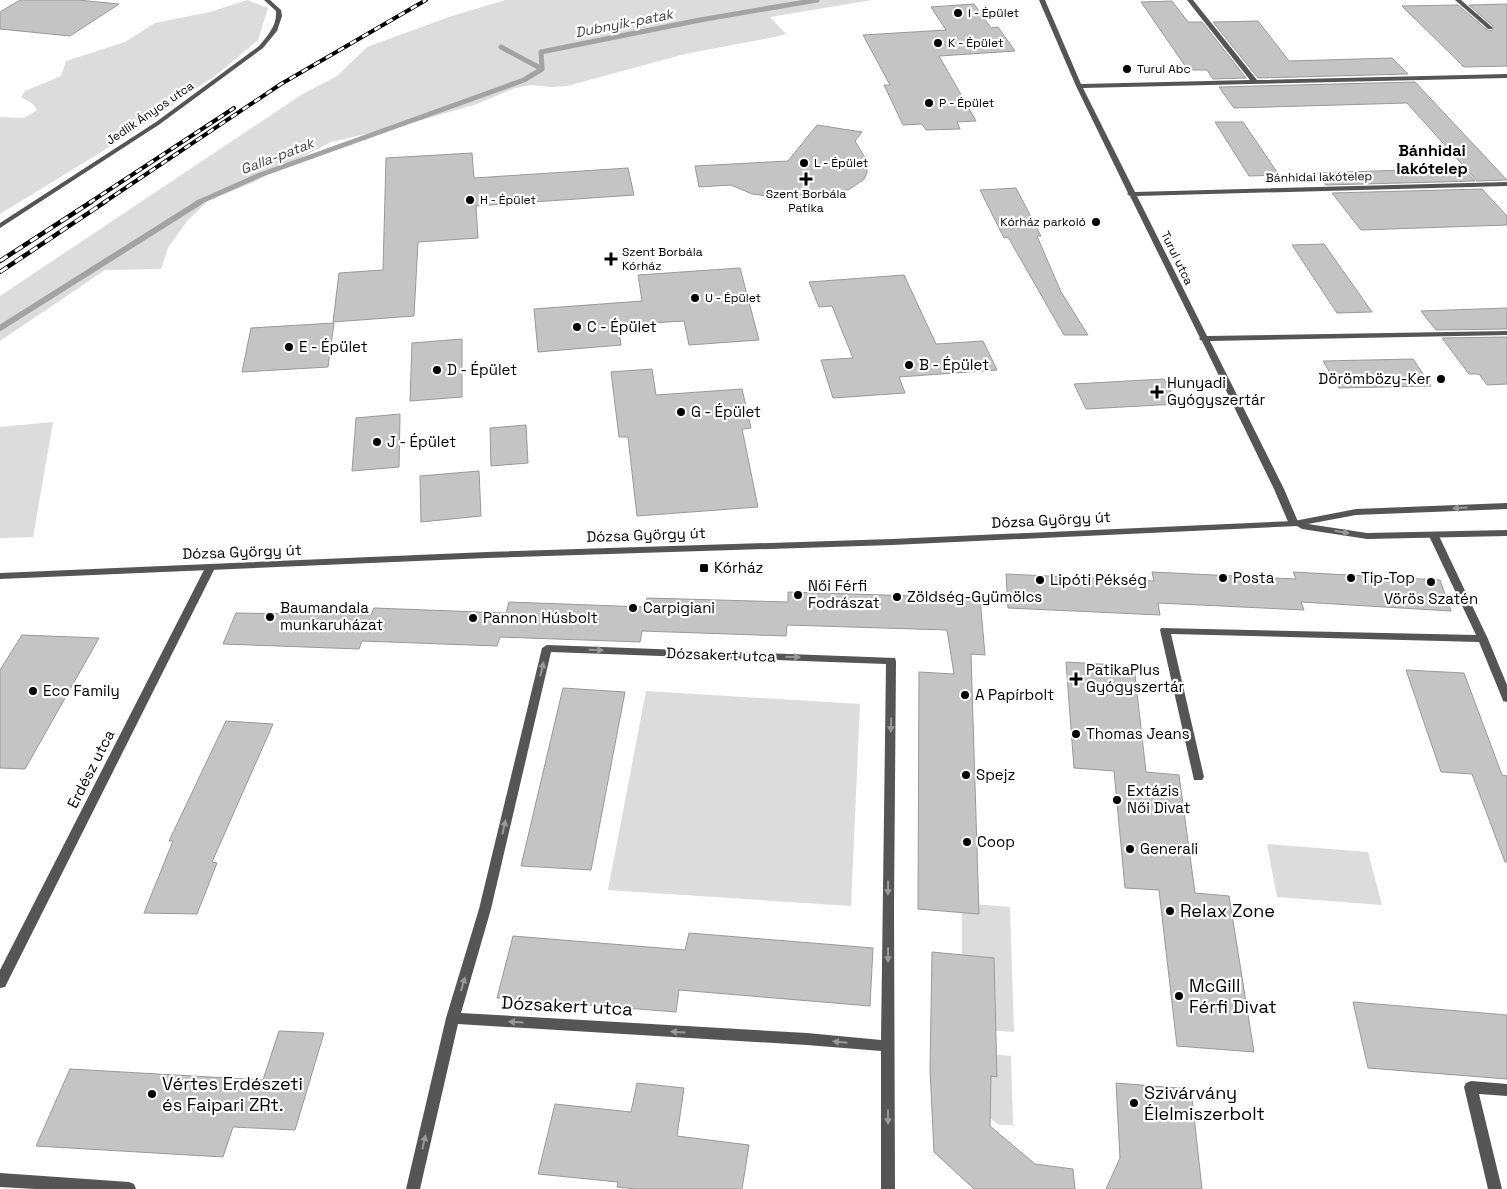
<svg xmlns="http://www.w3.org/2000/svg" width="1507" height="1189" viewBox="0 0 1507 1189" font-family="'Space Grotesk',sans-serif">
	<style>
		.green { fill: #dcdcdc }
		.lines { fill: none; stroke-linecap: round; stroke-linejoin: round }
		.stream-far1 { stroke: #a3a3a3; stroke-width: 5 }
		.stream { stroke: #a3a3a3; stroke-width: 6 }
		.building { fill: #c4c4c4; stroke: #999 }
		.minor { fill: #555; fill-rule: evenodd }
		.tertiary { fill: #555; fill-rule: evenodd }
		.rail-far1-casing { stroke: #000; stroke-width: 4 }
		.rail-casing { stroke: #000; stroke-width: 4.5 }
		.rail-far1 { stroke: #fff; stroke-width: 2.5; stroke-dasharray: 7; stroke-linecap: butt }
		.rail { stroke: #fff; stroke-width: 3; stroke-dasharray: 9; stroke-linecap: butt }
		.oneway { fill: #999 }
		.poi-dot { fill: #000; stroke: #fff; stroke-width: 2 }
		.labels { text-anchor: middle; stroke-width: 4.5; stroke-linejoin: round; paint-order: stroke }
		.far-poi-label { font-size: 12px; fill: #000; stroke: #fff; text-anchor: start }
		.far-street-label { font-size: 12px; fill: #000; stroke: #fff }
		.far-water-label { font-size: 14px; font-style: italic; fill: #444; stroke: #fff }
		.poi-label { font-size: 15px; fill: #000; stroke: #fff; text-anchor: start }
		.street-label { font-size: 15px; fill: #000; stroke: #fff }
		.far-district-label { font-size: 16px; font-weight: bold; fill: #000; stroke: #fff }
		.near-poi-label { font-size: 18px; fill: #000; stroke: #fff; text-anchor: start }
		.near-street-label { font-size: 18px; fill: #000; stroke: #fff }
	</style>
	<rect width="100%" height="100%" fill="#fff"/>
	<path class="green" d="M247 0 268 8 258 40 220 72 132 133 0 214V117L24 118 37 110 33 104 21 97 25 91 61 76 66 61 125 42 155 23 210 12Z
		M505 0H872L770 17 786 34 775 37 685 54 567 86 551 87 532 85 515 88 477 104 405 125 331 142 254 182 208 201 187 221 168 248 161 269 105 270 0 341V296L301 95 337 76 367 47 449 17Z
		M53 422 33 537 0 538V427Z
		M646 691 860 704 851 906 608 890Z
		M1267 844 1368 852 1382 905 1277 897Z
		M962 903 1010 907 1014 1032 962 1028Z
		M966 1052 1011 1056 1013 1125H999L967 1100Z"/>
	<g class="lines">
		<path class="stream-far1" d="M542 69 541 52 700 20 817 0
			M197 203 260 175 524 80 542 69 501 47"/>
		<path class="stream" d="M0 328 200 202"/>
	</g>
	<path class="building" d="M20 0H78L119 4 70 36 0 29V12Z
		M1172 1 1188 22H1202L1246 78 1213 79 1207 70H1188L1141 2Z
		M974 4 991 28 998 27 1015 51 939 56 976 121 957 122 960 129 926 130 922 124 903 125 884 85H890L863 35 946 30 931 7Z
		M1507 4V66L1464 67 1402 6 1458 5 1487 30 1492 31 1493 26 1469 5Z
		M1258 21 1289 61 1392 58 1408 74 1258 78 1213 22Z
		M1415 82 1507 180 1477 181 1407 103 1234 108 1219 87Z
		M1215 122H1243L1279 175 1249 176Z
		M817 125 862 132 855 141 867 161V173L864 179 850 189 817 198 791 199 752 194 731 185 699 187 695 166 788 161Z
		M472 153 474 178 628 168 634 195 476 206 478 238 418 242 414 316 333 322 339 273 383 270 386 158Z
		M1463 168 1475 181 1326 185 1317 173Z
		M1016 188 1041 236H1037L1061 292 1088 335H1064L1008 237 1004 238 980 190Z
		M1482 189 1507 216V225L1361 230 1332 193Z
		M1324 244 1372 312 1337 313 1292 245Z
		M740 268 759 340 689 345 684 321 618 325 621 345 538 352 534 309 642 301 638 275Z
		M904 275 936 344 983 341 997 370 899 377 905 393 833 398 821 360 853 358 832 306 819 307 809 282Z
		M1507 308V329L1436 330 1421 311Z
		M334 323 328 367 242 372 251 328Z
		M1507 337V384L1487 385 1479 374H1469L1442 338Z
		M462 339V397L410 401 412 343Z
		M1413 359 1431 386 1339 388 1323 361Z
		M652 369 656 395 742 389 751 428 742 429 758 507 637 516 628 437H619L611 372Z
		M1164 379 1178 404 1086 409 1074 384Z
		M400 414 399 467 352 471 356 418Z
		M526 425 528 463 491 466 490 428Z
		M479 471 481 516 421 522 420 476Z
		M1152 572 1296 579 1293 572 1440 580 1451 611 1301 602 1304 610 1158 603 1160 615 1008 608 1006 574 1154 581Z
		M788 592 980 598 985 655 971 654 979 914 918 909 919 672 954 674 947 630 787 625 786 636 642 631 640 642 500 637 497 646 362 641 359 649 223 644 236 613 371 615 374 608 506 613 509 602 645 607 647 598 788 602Z
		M22 635 99 638 25 769 0 768V670Z
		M1066 662 1134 666 1146 772 1179 775 1195 893 1229 896 1254 1052 1177 1046 1159 890 1125 888 1114 771 1074 768Z
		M1406 670 1464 673 1502 775 1507 776V862H1505L1472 774 1441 772Z
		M563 688 625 692 591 870 521 866Z
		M226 721 273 724 212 862 217 863 197 914 144 913 173 841H169Z
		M689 933 873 948 870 1006 679 990 676 1012 497 998 513 936 685 950Z
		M932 952 994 958 997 1077 991 1076 990 1126 1035 1164 1073 1169 1075 1189H974L934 1152 930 1070Z
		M1353 1002 1507 1015V1079L1368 1068Z
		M279 1031 324 1033 295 1130 233 1127 223 1157 36 1146 70 1069 263 1080Z
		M637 1083 684 1088 677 1136 749 1145 742 1189H636L617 1187 618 1182 538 1174 555 1104 631 1112Z
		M1116 1083 1191 1089 1202 1189H1106L1120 1158Z"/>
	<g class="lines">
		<path class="minor" d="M264 0H270L281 10 282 16 277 31 263 48 160 124 0 228V223L156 122 259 46C268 35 277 26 276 11Z
			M1039 0H1045L1081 84 1250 80 1187 0H1193L1257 80 1507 74V78L1083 88 1135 192 1507 182V186L1137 196 1207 336 1507 331V335L1210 341 1284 489 1299 524 1297 526H1291L1289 524 1274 489 1202 341 1199 339 1200 338 1130 196 1127 194 1128 193 1076 86Z
			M1455 0H1461L1492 27V29H1488Z
			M1434 533 1439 536 1488 639 1507 685V702L1503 701 1502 698 1479 642 1171 634 1204 777 1202 780H1194L1160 630 1161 628 1476 635 1429 536Z
			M210 565 215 568 5 987 0 988V970L205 568Z
			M547 645 895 658 896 661 894 906 895 1189H881V1051L807 1045 458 1024 420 1189H406L446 1018 479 909 542 648ZM551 652 886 664 881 1040 807 1033 461 1013 491 909Z
			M1471 1081 1507 1084V1096L1479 1094 1502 1189H1488L1464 1087 1466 1083Z
			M0 1173 129 1182 134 1184 136 1189H35L0 1187Z"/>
		<path class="tertiary" d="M1507 503V509L1356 515 1308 524 1367 533 1507 530V536L1367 539 1302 529 1297 526 892 545 487 558 0 579V573L487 552 892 539 1294 521 1356 509Z"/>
		<defs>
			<path id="rail-far1" d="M89 203 234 108
				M103 203 281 84 426 0"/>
			<path id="rail" d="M0 261 91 202
				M0 272 105 202"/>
		</defs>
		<use href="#rail-far1" class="rail-far1-casing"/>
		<use href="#rail" class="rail-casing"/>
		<use href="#rail-far1" class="rail-far1"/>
		<use href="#rail" class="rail"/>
	</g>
	<defs><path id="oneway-solid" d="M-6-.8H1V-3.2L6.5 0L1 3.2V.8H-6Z" transform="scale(1.25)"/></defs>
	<g class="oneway">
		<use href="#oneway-solid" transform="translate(1460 508) rotate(177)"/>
		<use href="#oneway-solid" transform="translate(1342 532) rotate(9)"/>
		<use href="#oneway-solid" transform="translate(596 650) rotate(2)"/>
		<use href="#oneway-solid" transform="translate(793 657) rotate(2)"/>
		<use href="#oneway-solid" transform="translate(542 669) rotate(-76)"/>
		<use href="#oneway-solid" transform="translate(891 725) rotate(91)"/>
		<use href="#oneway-solid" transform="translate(504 827) rotate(-77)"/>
		<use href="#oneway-solid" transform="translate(888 888) rotate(91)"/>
		<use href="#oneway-solid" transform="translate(888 955) rotate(90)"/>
		<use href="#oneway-solid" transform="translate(463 984) rotate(-74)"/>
		<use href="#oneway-solid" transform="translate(516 1022) rotate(-177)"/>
		<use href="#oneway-solid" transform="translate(678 1032) rotate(-177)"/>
		<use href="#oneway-solid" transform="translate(840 1042) rotate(-175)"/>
		<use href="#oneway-solid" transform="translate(888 1117) rotate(90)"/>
		<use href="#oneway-solid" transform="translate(424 1142) rotate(-77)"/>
	</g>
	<g class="poi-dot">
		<circle cx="958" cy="13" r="5"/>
		<circle cx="938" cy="43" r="5"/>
		<circle cx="1127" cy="69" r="5"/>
		<circle cx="929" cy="103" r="5"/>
		<circle cx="804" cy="163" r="5"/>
		<path d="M803.5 171.5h5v5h5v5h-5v5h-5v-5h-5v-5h5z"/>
		<circle cx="470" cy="200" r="5"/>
		<circle cx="1096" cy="222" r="5"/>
		<path d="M608.5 251.5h5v5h5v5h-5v5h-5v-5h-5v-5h5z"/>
		<circle cx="695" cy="298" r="5"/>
		<circle cx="577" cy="327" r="5"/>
		<circle cx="289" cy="347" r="5"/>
		<circle cx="909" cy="365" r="5"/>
		<circle cx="437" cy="370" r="5"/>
		<circle cx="1441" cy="379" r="5"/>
		<path d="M1154.5 384.5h5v5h5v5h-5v5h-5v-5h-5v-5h5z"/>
		<circle cx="681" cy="412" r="5"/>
		<circle cx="377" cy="442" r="5"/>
		<rect x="699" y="563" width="10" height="10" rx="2.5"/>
		<circle cx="1223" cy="578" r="5"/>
		<circle cx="1351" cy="578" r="5"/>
		<circle cx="1040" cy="580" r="5"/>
		<circle cx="1431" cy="582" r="5"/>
		<circle cx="798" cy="595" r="5"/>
		<circle cx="897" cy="597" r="5"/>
		<circle cx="633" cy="608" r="5"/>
		<circle cx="270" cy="617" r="5"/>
		<circle cx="473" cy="618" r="5"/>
		<path d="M1073.5 671.5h5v5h5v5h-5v5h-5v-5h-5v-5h5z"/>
		<circle cx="33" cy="691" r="5"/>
		<circle cx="965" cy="695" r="5"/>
		<circle cx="1076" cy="734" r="5"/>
		<circle cx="966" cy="775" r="5"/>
		<circle cx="1117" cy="800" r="5"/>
		<circle cx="967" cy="842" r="5"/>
		<circle cx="1130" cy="849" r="5"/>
		<circle cx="1170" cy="911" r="5"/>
		<circle cx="1179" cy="996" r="5"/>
		<circle cx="152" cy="1094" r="5"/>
		<circle cx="1134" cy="1103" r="5"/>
	</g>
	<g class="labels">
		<g class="far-poi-label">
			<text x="968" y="17">I - Épület</text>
			<text x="948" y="47">K - Épület</text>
			<text x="1137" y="73">Turul Abc</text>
			<text x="939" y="107">P - Épület</text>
			<text x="814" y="167">L - Épület</text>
			<text x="806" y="198" text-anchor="middle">Szent Borbála<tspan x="806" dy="14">Patika</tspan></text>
			<text x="480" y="204">H - Épület</text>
			<text x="1086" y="226" text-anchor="end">Kórház parkoló</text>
			<text x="622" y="256">Szent Borbála<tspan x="622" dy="14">Kórház</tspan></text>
			<text x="705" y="302">U - Épület</text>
		</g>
		<g class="far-street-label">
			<text transform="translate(150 113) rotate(-34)" y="4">Jedlik Ányos utca</text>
			<text transform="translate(1319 177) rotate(-1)" y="4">Bánhidai lakótelep</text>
			<text transform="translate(1177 258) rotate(64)" y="4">Turul utca</text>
		</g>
		<g class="far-water-label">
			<text transform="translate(624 23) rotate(-11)" y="5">Dubnyik-patak</text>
			<text transform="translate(277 156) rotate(-21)" y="5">Galla-patak</text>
		</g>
		<g class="poi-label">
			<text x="587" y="332">C - Épület</text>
			<text x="299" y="352">E - Épület</text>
			<text x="919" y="370">B - Épület</text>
			<text x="447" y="375">D - Épület</text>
			<text x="1431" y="384" text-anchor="end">Dörömbözy-Ker</text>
			<text x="1167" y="388">Hunyadi<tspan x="1167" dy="17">Gyógyszertár</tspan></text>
			<text x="691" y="417">G - Épület</text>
			<text x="387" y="447">J - Épület</text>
			<text x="714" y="573">Kórház</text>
			<text x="1233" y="583">Posta</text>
			<text x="1361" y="583">Tip-Top</text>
			<text x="1050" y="585">Lipóti Pékség</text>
			<text x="808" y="591">Női Férfi<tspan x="808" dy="17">Fodrászat</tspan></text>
			<text x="907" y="602">Zöldség-Gyümölcs</text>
			<text x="1431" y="604" text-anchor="middle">Vörös Szatén</text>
			<text x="280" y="613">Baumandala<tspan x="280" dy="17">munkaruházat</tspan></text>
			<text x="643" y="613">Carpigiani</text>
			<text x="483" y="623">Pannon Húsbolt</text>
			<text x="1086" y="675">PatikaPlus<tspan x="1086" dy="17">Gyógyszertár</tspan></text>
			<text x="43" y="696">Eco Family</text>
			<text x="975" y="700">A Papírbolt</text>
			<text x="1086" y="739">Thomas Jeans</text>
			<text x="976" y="780">Spejz</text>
			<text x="1127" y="796">Extázis<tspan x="1127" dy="17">Női Divat</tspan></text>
			<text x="977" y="847">Coop</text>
			<text x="1140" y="854">Generali</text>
		</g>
		<g class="street-label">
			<text transform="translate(1051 520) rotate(-3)" y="5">Dózsa György út</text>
			<text transform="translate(646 535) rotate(-2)" y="5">Dózsa György út</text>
			<text transform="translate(242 552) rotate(-2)" y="5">Dózsa György út</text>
			<text transform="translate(721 655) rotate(2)" y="5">Dózsakert utca</text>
			<text transform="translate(91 769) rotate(-63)" y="5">Erdész utca</text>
		</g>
		<g class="far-district-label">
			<text x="1432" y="156">Bánhidai<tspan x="1432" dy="18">lakótelep</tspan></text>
		</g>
		<g class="near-poi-label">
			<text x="1180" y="917">Relax Zone</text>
			<text x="1189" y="992">McGill<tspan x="1189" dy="21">Férfi Divat</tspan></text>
			<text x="162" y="1090">Vértes Erdészeti<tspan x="162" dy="21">és Faipari ZRt.</tspan></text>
			<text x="1144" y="1099">Szivárvány<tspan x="1144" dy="21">Élelmiszerbolt</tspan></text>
		</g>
		<g class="near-street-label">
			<text transform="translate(567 1006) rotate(3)" y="6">Dózsakert utca</text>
		</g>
	</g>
</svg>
